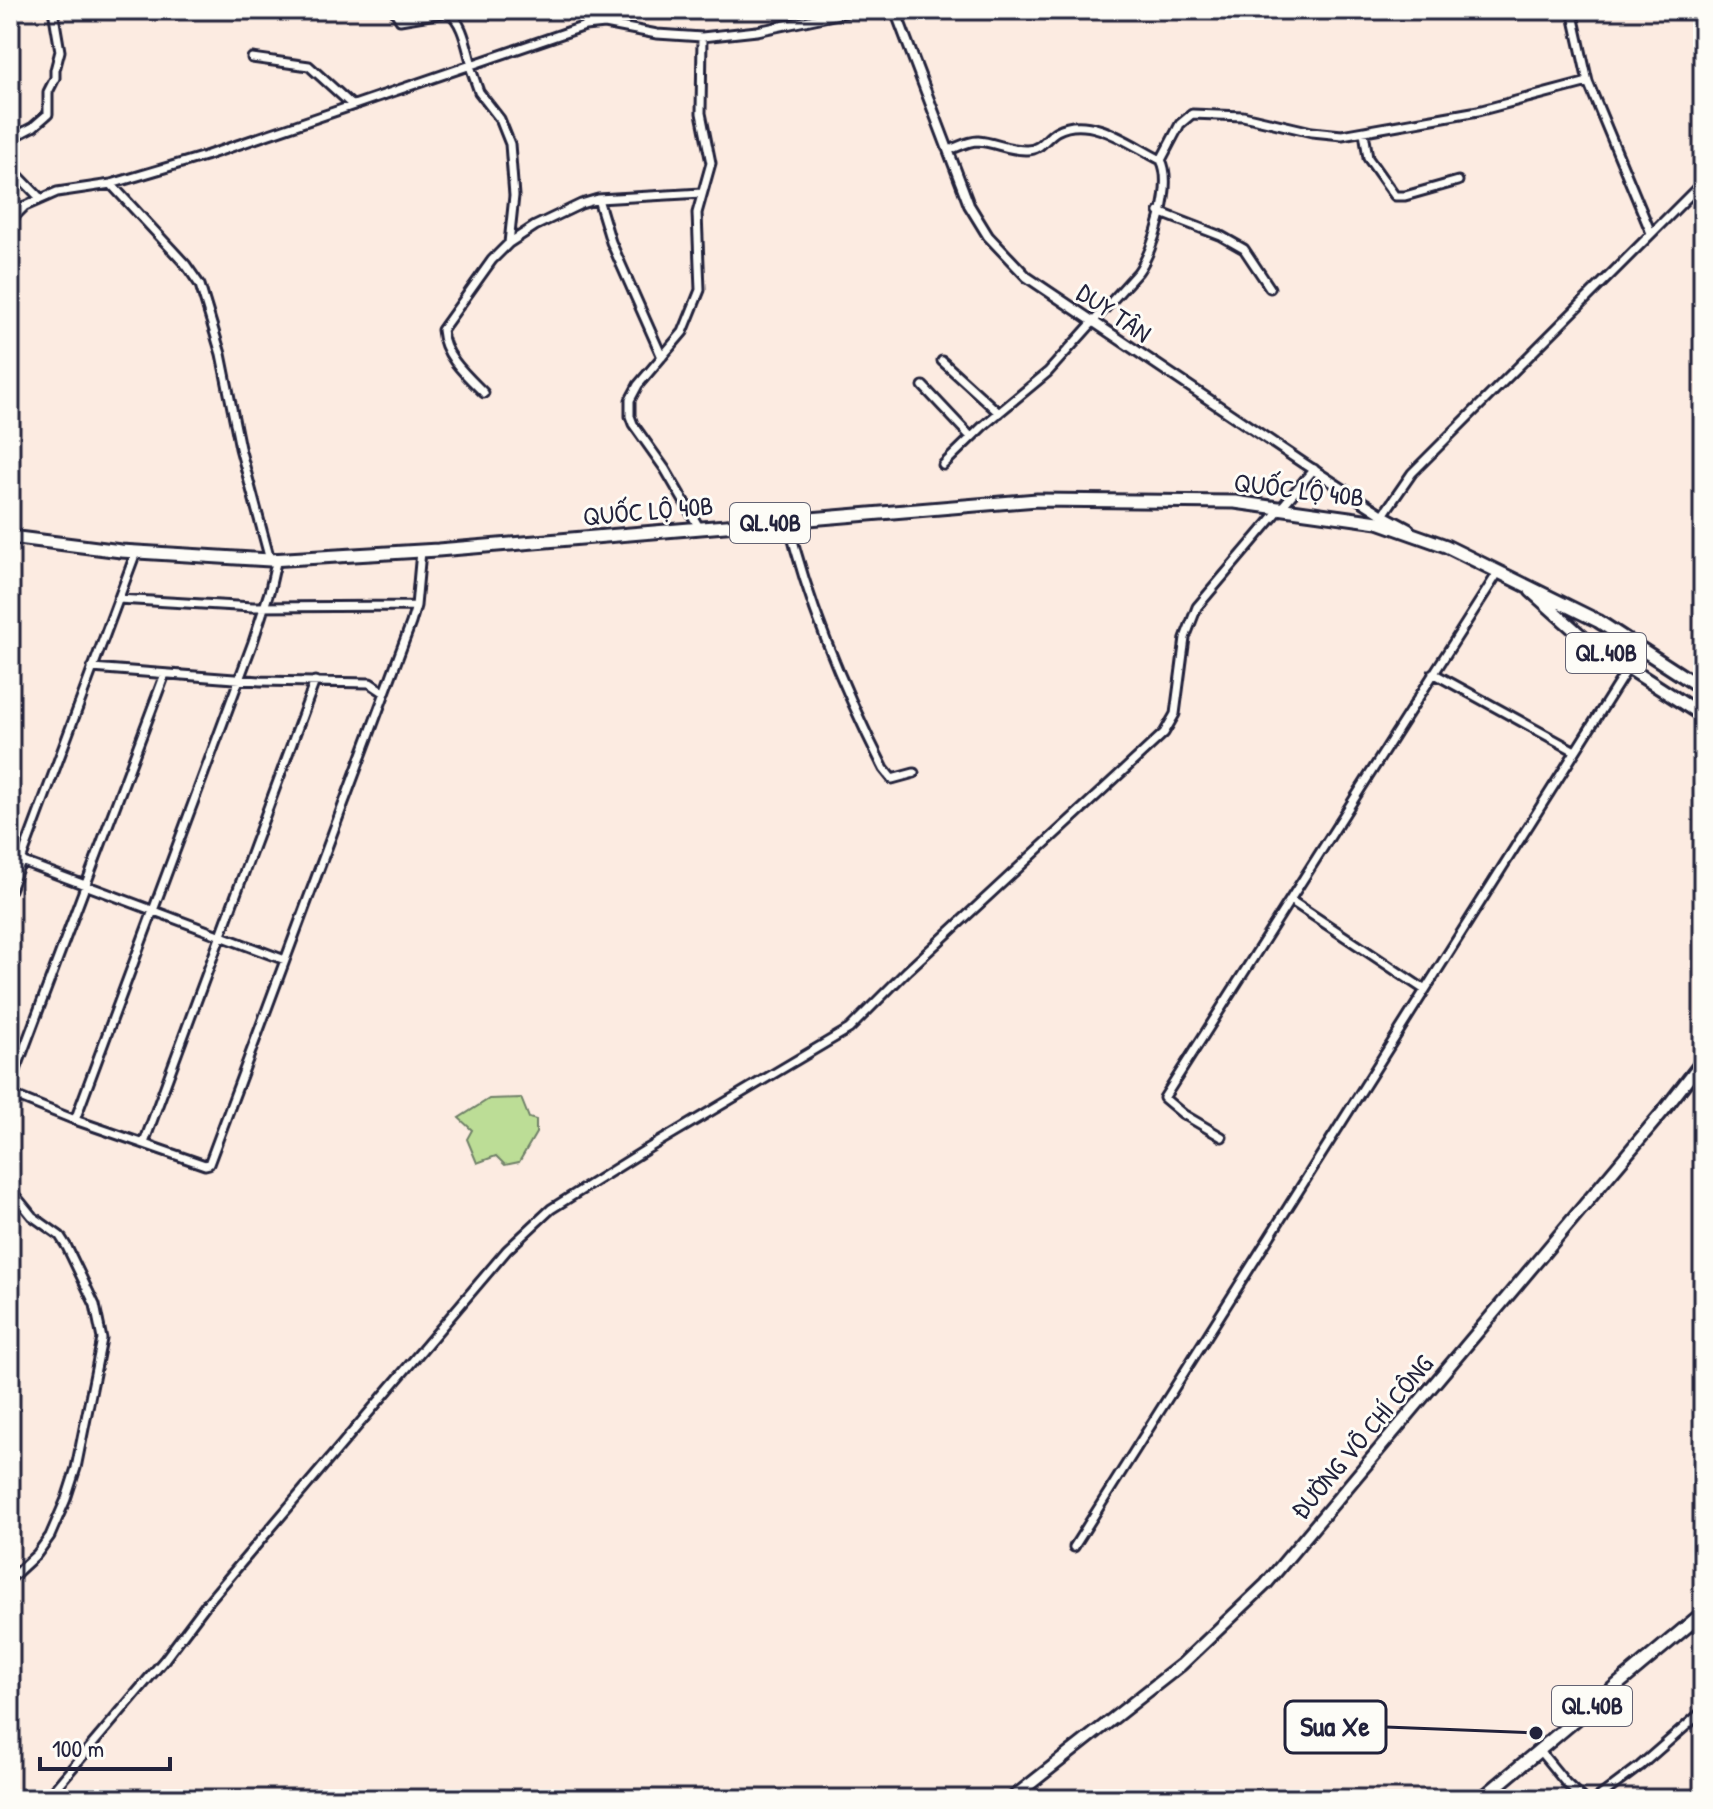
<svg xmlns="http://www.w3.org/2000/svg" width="1713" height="1809" viewBox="0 0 1713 1809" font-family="'Patrick Hand',sans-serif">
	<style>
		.green { fill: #bcdd96; stroke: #6f8068; stroke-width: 2 }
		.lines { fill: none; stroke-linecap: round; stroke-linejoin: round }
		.minor-casing { stroke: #22223b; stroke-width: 13 }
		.tertiary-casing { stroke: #22223b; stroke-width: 14 }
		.secondary-casing { stroke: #22223b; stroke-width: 16 }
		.trunk-casing { stroke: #22223b; stroke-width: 17 }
		.minor { stroke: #fdfcf7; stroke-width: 7 }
		.tertiary { stroke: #fdfcf7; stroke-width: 8 }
		.secondary { stroke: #fdfcf7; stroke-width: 10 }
		.trunk { stroke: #fdfcf7; stroke-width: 11 }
		.labels { text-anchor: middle; stroke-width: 6; stroke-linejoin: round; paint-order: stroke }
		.shield { fill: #fdfcf7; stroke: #646373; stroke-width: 2 }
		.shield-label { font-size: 24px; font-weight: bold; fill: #22223b }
		.street-label { font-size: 26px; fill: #22223b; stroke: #fdfcf7 }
		.leader { fill: none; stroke: #22223b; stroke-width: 3 }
		.callout-dot { fill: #22223b; stroke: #fdfcf7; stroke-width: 3 }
		.callout { fill: #fdfcf7; stroke: #22223b; stroke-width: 3 }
		.callout-label { font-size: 28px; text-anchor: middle; font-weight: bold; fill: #22223b }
	</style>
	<rect width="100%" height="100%" fill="#fcebe1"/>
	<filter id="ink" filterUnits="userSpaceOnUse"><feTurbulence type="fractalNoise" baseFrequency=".0125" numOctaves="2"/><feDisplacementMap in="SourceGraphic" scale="16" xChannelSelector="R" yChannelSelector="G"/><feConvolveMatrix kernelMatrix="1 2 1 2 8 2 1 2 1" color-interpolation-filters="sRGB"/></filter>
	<g filter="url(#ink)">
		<path class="green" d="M521 1098 529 1118 536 1120V1133L519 1162 505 1165 496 1156 477 1163 467 1139 472 1130 459 1118 489 1099Z"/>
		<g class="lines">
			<defs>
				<path id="minor" d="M394 10 400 20 448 12C463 21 467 49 472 65
					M595 10 596 24
					M1572 10 1588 82 1651 233
					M252 58 309 66 352 105
					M470 66 479 92 500 119 510 144 514 196 509 243
					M1364 132 1368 158 1395 196H1405L1458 181
					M10 139 33 127 48 114V92L55 78V70L60 51 53 10
					M1161 160 1180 124 1192 114 1243 116 1312 132 1342 135 1478 111 1588 82
					M10 167 40 198
					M111 184 186 265 200 285 221 354 240 448 270 560
					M598 199 611 242 662 357
					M1159 212 1221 236 1244 249 1270 288
					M10 226 13 218 25 206 57 192 111 184 205 156 585 26 605 24 657 34 702 37 757 31 858 10
					M942 361 999 413
					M923 386 971 437
					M484 393C466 375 444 356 442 330L492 260 509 243 535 226 581 204 598 199 702 193
					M943 465 983 426 1048 372 1138 272C1154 250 1174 184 1161 160 1132 146 1091 113 1057 131 1046 137 1041 150 1027 150 1010 151 994 142 978 141 968 141 958 147 949 150
					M1383 515 1412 473 1703 182
					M788 521C809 607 844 690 884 769L892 779 914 773
					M700 529 665 469 633 424 630 416V400L638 385 683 332 700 290 697 213 711 163 701 113 702 37
					M118 599 253 607 416 606
					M92 668 260 681 370 683 385 693
					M1433 673 1575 751
					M21 861 285 960
					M10 890 136 552
					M1290 900 1425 990
					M10 1086 165 674
					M10 1094 75 1120 205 1165 209 1164 411 623 416 606 421 551
					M75 1120 253 642 270 589 277 558
					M1222 1137 1183 1114 1164 1098 1499 571
					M144 1143 315 681
					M10 1189 32 1216 60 1236 67 1247 95 1305 102 1339 76 1468 66 1499 50 1536 37 1554 10 1579
					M1074 1547 1628 668
					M1539 1750 1566 1783 1583 1799
					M46 1799 165 1659 208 1602 507 1250 551 1209 647 1149 849 1029 907 971 1164 733 1175 714 1185 638 1197 607 1314 469
					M1596 1799 1640 1766 1703 1711"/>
				<path id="tertiary" d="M895 10 969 205 988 236 1027 277 1303 463 1383 515 1409 529"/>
				<path id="secondary" d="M1011 1799 1181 1665 1266 1584 1665 1109 1703 1060"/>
				<path id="trunk" d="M10 537 121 551 270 560 438 550 1037 500 1235 502 1378 522 1446 546 1598 621 1703 689
					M1531 591 1587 641 1703 716
					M1481 1799 1703 1613"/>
			</defs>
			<use href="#minor" class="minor-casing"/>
			<use href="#tertiary" class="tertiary-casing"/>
			<use href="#secondary" class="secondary-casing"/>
			<use href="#trunk" class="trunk-casing"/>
			<use href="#minor" class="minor"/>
			<use href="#tertiary" class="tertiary"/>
			<use href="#secondary" class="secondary"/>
			<use href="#trunk" class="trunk"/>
		</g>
	</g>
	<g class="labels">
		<g class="shield">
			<rect x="730" y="503" width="80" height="40" rx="6"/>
			<rect x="1566" y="633" width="80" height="40" rx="6"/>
			<rect x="1552" y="1686" width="80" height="40" rx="6"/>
		</g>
		<g class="shield-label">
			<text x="770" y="531">QL.40B</text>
			<text x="1606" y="661">QL.40B</text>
			<text x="1592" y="1714">QL.40B</text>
		</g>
		<g class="street-label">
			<text transform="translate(1114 313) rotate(34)" y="9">DUY TÂN</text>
			<text transform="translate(1299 490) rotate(7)" y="9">QUỐC LỘ 40B</text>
			<text transform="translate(648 511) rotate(-5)" y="9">QUỐC LỘ 40B</text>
			<text transform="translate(1362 1437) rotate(-50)" y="9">ĐƯỜNG VÕ CHÍ CÔNG</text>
		</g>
	</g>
	<path class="leader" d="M1536 1733L1386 1727"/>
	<circle class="callout-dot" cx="1536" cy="1733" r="8"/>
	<rect class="callout" x="1285" y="1701" width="101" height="52" rx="8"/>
	<g class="callout-label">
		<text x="1335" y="1736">Sua Xe</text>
	</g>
	<rect width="1713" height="1809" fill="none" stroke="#fdfcf7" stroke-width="40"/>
	<rect x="20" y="20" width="1673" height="1769" fill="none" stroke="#22223b" stroke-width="3" filter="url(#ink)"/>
	<path d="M40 1757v12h130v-12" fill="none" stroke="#22223b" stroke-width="4"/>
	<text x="52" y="1757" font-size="24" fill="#22223b" stroke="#fdfcf7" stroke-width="6" paint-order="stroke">100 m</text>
</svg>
